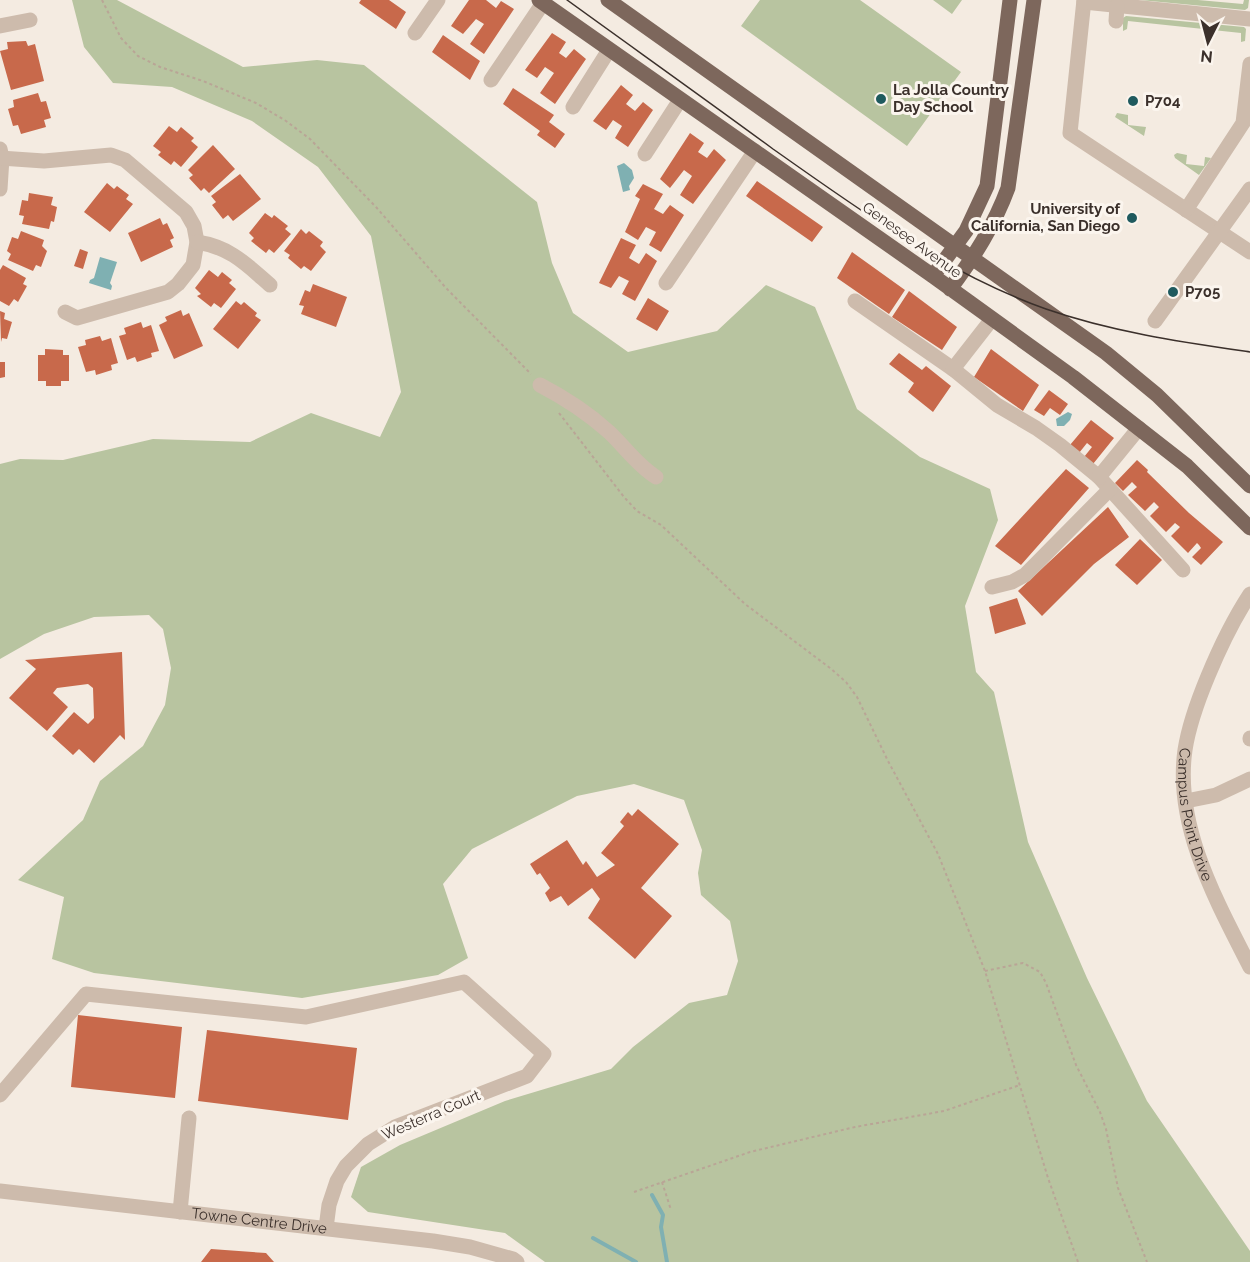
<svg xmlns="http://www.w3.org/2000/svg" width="1250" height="1262" viewBox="0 0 1250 1262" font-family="Raleway,sans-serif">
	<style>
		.green { fill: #b8c4a0 }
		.water { fill: #7fb0b2 }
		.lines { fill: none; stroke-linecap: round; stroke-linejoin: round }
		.stream { stroke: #7fb0b2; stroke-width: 4 }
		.building { fill: #c8694b }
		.path { stroke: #b9a596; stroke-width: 2; stroke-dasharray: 3 3; stroke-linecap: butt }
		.minor { stroke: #cdbbac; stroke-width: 15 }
		.major { stroke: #7d675c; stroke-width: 15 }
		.tram { stroke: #3b302b; stroke-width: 1.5 }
		.poi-dot { fill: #1f5a5e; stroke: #fbf5ee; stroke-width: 2 }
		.labels { text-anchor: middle; stroke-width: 6; stroke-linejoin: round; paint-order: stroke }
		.poi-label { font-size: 15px; font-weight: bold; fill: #3b302b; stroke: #fbf5ee; text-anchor: start }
		.street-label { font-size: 15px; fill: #3b302b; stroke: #fbf5ee }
	</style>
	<rect width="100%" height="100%" fill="#f4ebe1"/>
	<path class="green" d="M72 0H117L243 67 317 60 364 65 537 202 552 263 573 313 628 352 717 331 766 285 815 307 857 409 920 457 990 489 998 520 965 606 976 672 994 692 1028 842 1087 978 1147 1101 1250 1251V1262H545L505 1233 368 1212 351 1197 361 1167 400 1145 505 1101 611 1069 633 1047 689 1003 727 995 738 961 730 921 701 895 698 873 702 850 684 800 634 784 577 796 472 849 443 884 468 958 438 975 302 998 94 973 52 959 64 897 18 880 83 820 100 781 143 746 165 705 171 668 163 629 149 615 94 617 44 634 0 659V464L20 459 63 460 153 439 250 442 311 413 380 437 401 392 371 236 318 167 252 121 172 87 113 83 84 47Z
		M760 0H860L961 72 907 146 741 26Z
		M933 0H962L952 14Z
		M1140 0H1198L1243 4 1244 0H1249L1248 8 1245 10Z
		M1126 16 1244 27 1246 29 1245 41 1241 42V33L1128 21 1127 29 1123 31V18Z
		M1117 113 1128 115V125L1146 127 1144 136 1115 117Z
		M1177 153 1187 155 1186 164 1204 166 1205 157 1211 158 1199 175 1175 158 1174 155Z"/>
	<path class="water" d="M624 163 632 170 634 178 629 186 630 190 623 192 617 166Z
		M100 257 117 262 110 283 112 286 111 290 89 283 90 280 94 278Z
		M1068 412 1072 414 1070 420 1064 426H1057L1056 419Z"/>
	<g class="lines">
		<path class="stream" d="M652 1195 663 1215 661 1227 667 1262
			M593 1238 636 1262"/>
	</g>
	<path class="building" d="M361 0H389L406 12 396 29 359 3Z
		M469 0H486L496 8 501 1 514 9 484 54 470 44 484 24 476 19 463 34 451 26Z
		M552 33 566 42 559 53 566 58 574 49 586 59 555 104 540 93 554 73 545 67 537 78 525 70Z
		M443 35 480 61 470 80 432 52Z
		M26 41 28 46 35 44 44 81 11 90 0 51 8 49 7 42Z
		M621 85 633 95 626 104 635 111 643 102 653 110 628 147 615 138 622 126 613 120 606 130 593 121Z
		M513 88 554 115 549 122 565 134 555 148 537 135 540 131 503 104Z
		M38 93 41 102 46 101 51 118 44 120 46 127 21 134 18 125 13 126 8 109 14 107 13 100Z
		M169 126 177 132 181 127 194 138 191 141 198 147 181 167 174 161 171 165 158 155 161 152 153 146Z
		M690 133 704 143 698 152 707 158 714 149 726 160 693 204 680 195 692 176 684 170 670 188 660 179Z
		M213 145 235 169 209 193 204 188 201 191 189 178 193 175 188 170Z
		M240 174 261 199 233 221 228 215 223 219 212 205 216 202 211 196Z
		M757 181 823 227 812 242 746 196Z
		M107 183 114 189 117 186 129 195 126 199 133 204 110 232 84 212Z
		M643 184 663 194 654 209 663 214 670 205 684 215 661 252 649 245 656 232 646 227 638 240 625 232 640 199 635 196Z
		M29 193 53 197 51 205 57 207 54 222 51 221 49 229 22 224 24 216 19 215 22 200 28 201Z
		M265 213 272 218 274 215 288 226 285 229 291 234 274 253 269 249 266 253 251 241 254 238 249 233Z
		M160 218 163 225 167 223 174 238 170 240 173 247 141 262 128 233Z
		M301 229 306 234 309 231 323 242 320 246 326 252 311 271 304 266 301 269 288 258 290 255 284 251Z
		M21 231 44 240 42 246 47 251 41 267 36 265 33 271 8 260 11 254 7 251 12 237 18 239Z
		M621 238 636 245 629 258 639 264 646 253 657 261 635 301 622 294 629 281 619 276 611 288 599 283Z
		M80 249 88 252 83 269 74 266Z
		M852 252 905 290 889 314 837 278Z
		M3 265 26 278 23 284 27 286 18 302 14 299 9 306 0 301V270Z
		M209 270 218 277 222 272 232 280 229 283 236 289 221 308 214 303 211 307 197 296 201 294 195 288Z
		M313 284 347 297 336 327 301 314 304 306 299 305 305 290 310 292Z
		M909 291 957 327 942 350 892 317Z
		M648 298 669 311 657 331 636 319Z
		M236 301 241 305 244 302 257 313 255 316 261 320 238 349 213 329Z
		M181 310 183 316 189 313 203 346 174 359 159 325 167 321 165 317Z
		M0 311 5 313 4 319 12 322 7 339 2 338 1 342Z
		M141 322 143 328 151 325 159 351 151 353 152 357 137 362 135 357 127 360 119 336 126 334 124 328Z
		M100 336 102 341 111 338 118 363 111 365 112 370 96 375 95 370 86 372 78 347 86 345 85 340Z
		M45 349 63 350V355H69V381H61V386H46V381H38V355H45Z
		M991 349 1039 385 1023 411 974 377Z
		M899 353 922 370 926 366 951 386 933 412 908 392 914 383 889 364Z
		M0 362H5V377L0 378Z
		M1049 390 1068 404 1060 415 1050 408 1044 416 1034 410Z
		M1091 420 1114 438 1093 464 1084 457 1092 447 1087 443 1079 453 1070 445Z
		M1137 460 1148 470 1147 472 1189 513 1223 542 1201 565 1192 557 1201 548 1199 545 1197 543 1188 553 1171 536 1180 527 1175 523 1166 532 1150 516 1159 507 1154 502 1145 511 1128 495 1137 487 1132 482 1123 491 1115 483Z
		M1066 469 1089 488 1021 565 995 546Z
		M1108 507 1129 537 1094 564 1042 616 1018 591Z
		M1140 539 1162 560 1137 585 1115 565Z
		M1017 598 1026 624 995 634 989 607Z
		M122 652 125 740 120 735 94 763 79 749 73 755 52 736 74 712 88 724 94 718 93 688 88 684 57 688 53 693 68 707 47 731 9 698 36 669 25 660Z
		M638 809 679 844 641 888 672 916 635 959 588 918 600 899 592 888 568 906 561 896 550 902 545 893 550 888 540 873 537 875 530 864 567 840 583 865 586 861 597 877 615 865 601 853 624 826 620 822 628 812 632 816Z
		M78 1015 182 1027 175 1098 71 1087Z
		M207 1030 357 1048 348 1120 198 1101Z
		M211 1249 266 1253 274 1262H201Z"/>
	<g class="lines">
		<path class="path" d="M102 0 121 38 138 56 160 67 203 81 256 103 286 121 310 139 376 207 446 288 531 374
			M559 413 624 497 637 511 661 525 745 604 830 668 846 682 857 697 888 761 938 854 985 971 1048 1178 1078 1262
			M985 971 1023 963 1040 972 1046 983 1076 1065 1100 1112 1106 1129 1118 1188 1147 1262
			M662 1182 671 1210
			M634 1192 750 1152 855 1127 944 1111 1020 1085"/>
		<g class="minor">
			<path d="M1084 0 1070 133 1250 252"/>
			<path d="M1084 2 1250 19"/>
			<path d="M1116 21 1117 6"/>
			<path d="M0 26 30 20"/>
			<path d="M415 33 438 0"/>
			<path d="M491 80 543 3"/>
			<path d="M573 107 609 50"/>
			<path d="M0 149 2 158 0 189"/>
			<path d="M645 154 680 100"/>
			<path d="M0 158 44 161 111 155 125 160 186 212 194 226 197 242 193 265 178 284 168 292 77 318 65 312"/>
			<path d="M1186 210 1243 123 1250 64"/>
			<path d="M197 242C230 247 246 264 270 285"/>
			<path d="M666 283 755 151"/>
			<path d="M855 301 953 369 997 405 1036 428 1060 445 1099 477 1183 570"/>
			<path d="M1155 321 1250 189"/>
			<path d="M953 369 992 319"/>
			<path d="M540 385C565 398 588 413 609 432 625 447 637 465 656 477"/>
			<path d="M1099 477 1139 428"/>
			<path d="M992 587 1012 582 1025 575 1110 489"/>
			<path id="s1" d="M1250 594C1233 620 1220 647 1208 676 1198 700 1189 724 1185 750 1174 826 1217 902 1250 967"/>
			<path d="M1250 738V739"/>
			<path d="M1186 801 1216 795 1250 779"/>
			<path d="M0 1095 86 994 306 1017 464 982 544 1054 527 1076 395 1127 368 1144 346 1166 337 1181 329 1205 326 1228"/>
			<path id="s2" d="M0 1191 433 1241 470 1247 513 1259 517 1262"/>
			<path d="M180 1212 189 1118"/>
		</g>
		<path class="major" d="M539 0 933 276 1073 377 1187 466 1250 528
			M608 0 1106 353 1157 395 1250 486
			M933 276 966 231 987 186 1010 0
			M950 289C974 257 994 226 1008 188L1034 0"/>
		<path class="tram" d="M567 0C636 50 705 99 773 149 860 210 945 273 1046 309 1112 332 1182 342 1250 352"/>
	</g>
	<g class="poi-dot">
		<circle cx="881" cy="99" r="6"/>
		<circle cx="1133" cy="101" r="6"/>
		<circle cx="1132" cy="218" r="6"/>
		<circle cx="1173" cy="292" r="6"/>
	</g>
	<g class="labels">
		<g class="poi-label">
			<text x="893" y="95">La Jolla Country<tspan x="893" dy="17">Day School</tspan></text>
			<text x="1145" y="106">P704</text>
			<text x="1120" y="214" text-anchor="end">University of<tspan x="1120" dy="17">California, San Diego</tspan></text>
			<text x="1185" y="297">P705</text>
		</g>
		<g class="street-label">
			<text transform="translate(912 240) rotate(36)" y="5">Genesee Avenue</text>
			<text dy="5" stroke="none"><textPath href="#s1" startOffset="236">Campus Point Drive</textPath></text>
			<text transform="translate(431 1115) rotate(-23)" y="5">Westerra Court</text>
			<text dy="5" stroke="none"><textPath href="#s2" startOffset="261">Towne Centre Drive</textPath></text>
		</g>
	</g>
	<g transform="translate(1208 42) rotate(186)" stroke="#fbf5ee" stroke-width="4.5" paint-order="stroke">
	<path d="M0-4.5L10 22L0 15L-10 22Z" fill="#3b302b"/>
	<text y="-9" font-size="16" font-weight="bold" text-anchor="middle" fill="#3b302b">N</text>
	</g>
</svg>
